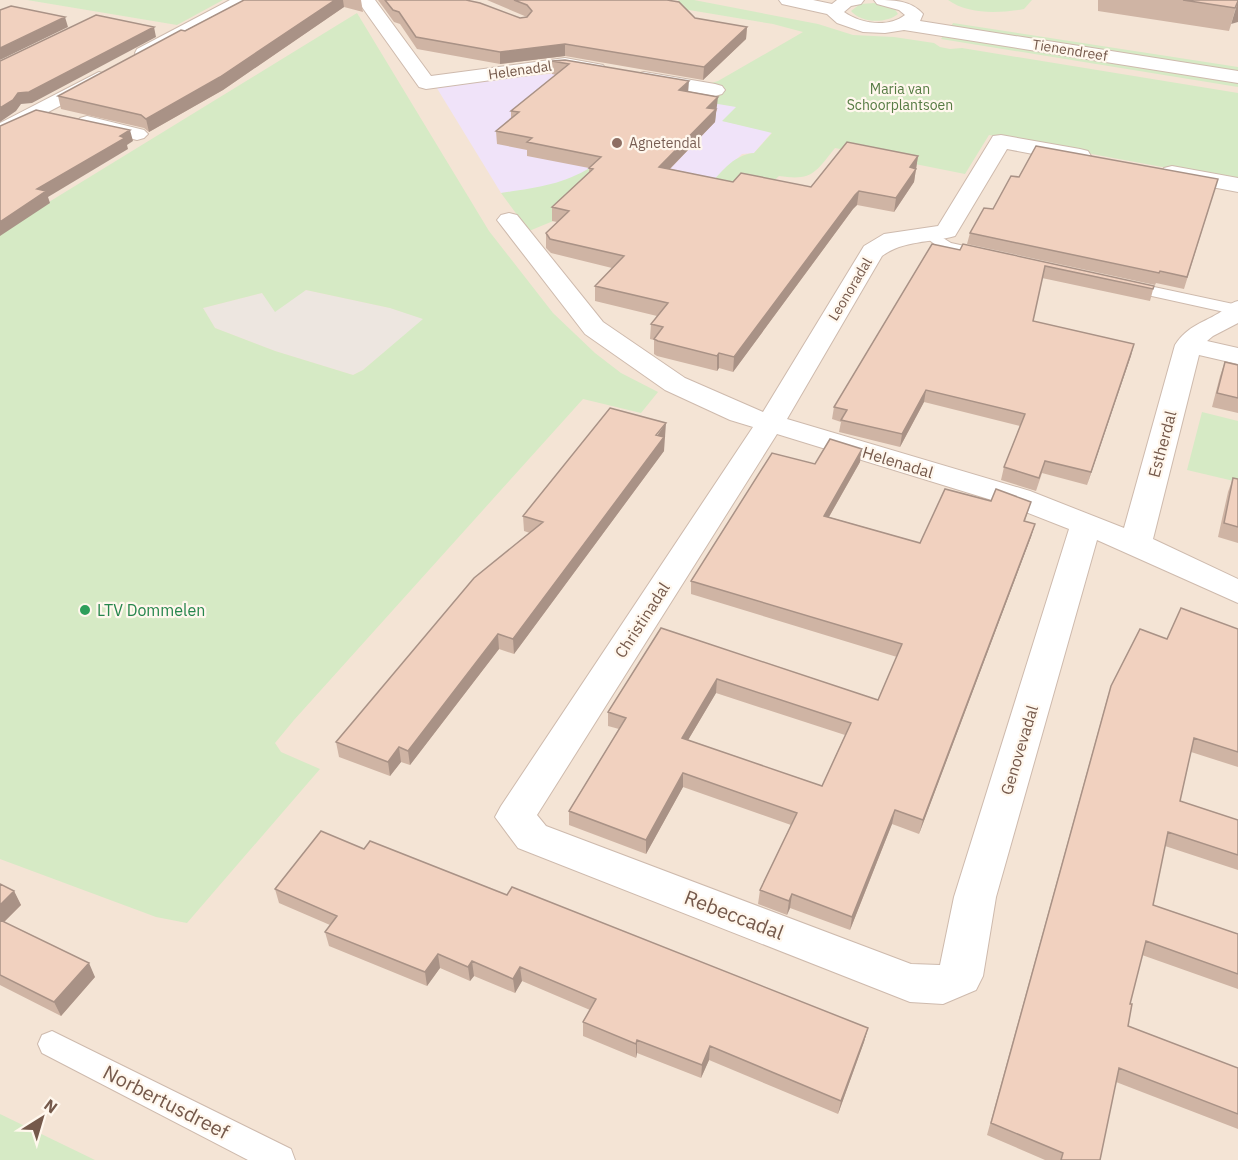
<svg xmlns="http://www.w3.org/2000/svg" width="1238" height="1160" viewBox="0 0 1238 1160" font-family="'IBM Plex Sans',sans-serif">
	<style>
		.residential { fill: #f4e4d5 }
		.industrial { fill: #ede6e0 }
		.education { fill: #f0e3f9 }
		.green { fill: #d6eac5; fill-rule: evenodd }
		.lines { fill: none; stroke-linecap: round; stroke-linejoin: round }
		.service-casing { stroke: #cebaad; stroke-width: 2 }
		.minor-casing { stroke: #cebaad; stroke-width: 2 }
		.tertiary-casing { stroke: #cebaad; stroke-width: 2 }
		.service { fill: #fff; fill-rule: evenodd }
		.minor { fill: #fff; fill-rule: evenodd }
		.tertiary { fill: #fff; fill-rule: evenodd }
		.wall { fill: #cfb4a4; fill-rule: evenodd }
		.shaded-wall { fill: #a99286 }
		.building { fill: #f1d1bf; stroke: #a99286; stroke-width: 1.5; fill-rule: evenodd }
		.education-dot { fill: #8d6e63; stroke: #fff7ed; stroke-width: 2 }
		.leisure-dot { fill: #2e9e5b; stroke: #fff7ed; stroke-width: 2 }
		.labels { text-anchor: middle; stroke-width: 4.5; stroke-linejoin: round; paint-order: stroke }
		.far-street-label { font-size: 14px; fill: #75594b; stroke: #fff7ed }
		.far-park-label { font-size: 14px; fill: #567b43; stroke: #fff7ed }
		.far-education-label { font-size: 14px; fill: #785e54; stroke: #fff7ed; text-anchor: start }
		.street-label { font-size: 16px; fill: #75594b; stroke: #fff7ed }
		.leisure-label { font-size: 16px; fill: #27864d; stroke: #fff7ed; text-anchor: start }
		.near-street-label { font-size: 20px; fill: #75594b; stroke: #fff7ed }
	</style>
	<rect width="100%" height="100%" fill="#fcf3e7"/>
	<path class="residential" d="M0 0H1238V1160H0Z"/>
	<path class="industrial" d="M306 290 390 308 424 319 363 370 353 375 275 351 215 328 203 308 262 293 275 311Z"/>
	<path class="education" d="M560 73 739 105 723 121 772 132 754 153 742 154 705 190 590 182 501 193 435 85Z"/>
	<path class="green" d="M27 0H223L177 25Z
		M679 0H694L818 24 853 35 894 37 934 43 940 47 950 49 962 48 1238 93V181L989 135 965 174 835 148C815 173 812 181 779 176L769 185 563 217 529 231 501 193C533 188 563 185 591 167L705 190C720 174 732 155 754 153L772 133 722 121 736 107 700 101 709 93 705 85 718 81 803 32 773 24 671 7Z
		M948 0H1032L1024 9C1000 13 969 15 948 0Z
		M875 3 894 8 898 14C886 24 861 23 851 11L860 4Z
		M357 13 489 231 553 313 595 353 621 373 658 392 641 413 583 399 294 720 275 743 281 752 320 769 187 923 156 917 0 859V232ZM306 290 390 308 423 319 363 370 353 375 275 351 215 328 203 308 262 293 275 312Z
		M953 23 1238 67V74L950 28Z
		M946 32 1238 79V87L941 39Z
		M1202 412 1238 421V482L1187 470Z
		M0 1114 95 1160H0Z"/>
	<g class="lines">
		<defs>
			<path id="service" d="M932 231 951 243 992 252 995 255 987 260 941 249 924 236Z
				M1126 281 1238 305V315L1120 289 1118 286 1120 283Z
				M52 1031 291 1149 295 1160H248L42 1053 38 1044 42 1035Z"/>
			<path id="minor" d="M230 0H252L249 4 151 57H137L135 53 137 49Z
				M357 0H375L431 76 565 58 603 65 606 69 603 73 596 75 565 70 426 89 419 87Z
				M99 72 106 74 109 78 106 82 0 137V123Z
				M644 72 715 84 722 86 725 90 722 94 715 96 637 82 634 78 637 74Z
				M87 116 144 130 148 134 144 138 137 140 80 126 77 122 80 118Z
				M1001 135 1080 149 1088 151 1091 156 1088 161 1080 163 1007 149 955 236C930 243 904 240 882 256L787 419 1030 491 1124 528 1175 345C1188 325 1204 323 1222 311 1228 306 1230 303 1238 301V323L1213 336 1207 341 1238 348V364L1199 355 1153 539 1238 579V603L1097 540 996 897 983 976 976 990 943 1004 910 1002 518 848 495 817 501 806 753 427 730 420 665 390 585 334 497 220 501 215 509 213 517 215 603 322 685 378 763 412 864 246 884 234 938 226 990 141 993 136ZM777 434 1008 505 1069 529 954 897 940 965 911 964 546 826 537 815Z
				M1172 166 1238 178V192L1164 178 1161 173 1164 168Z"/>
			<path id="tertiary" d="M779 0H813L832 4 837 0H864L861 4 851 6 844 12C861 24 888 28 905 15L899 10 877 4 874 0C893 0 911 0 923 14L920 21 1238 71V83L904 30 885 33 863 32 837 23 827 14 782 4Z"/>
		</defs>
		<use href="#service" class="service-casing"/>
		<use href="#minor" class="minor-casing"/>
		<use href="#tertiary" class="tertiary-casing"/>
		<use href="#service" class="service"/>
		<use href="#minor" class="minor"/>
		<use href="#tertiary" class="tertiary"/>
	</g>
	<path class="wall" d="M244 0H361L363 12 344 7 223 90 149 132 144 128 61 109 58 96Z
		M378 0H466L520 18 527 17 487 0H667L695 18 747 27 746 39 703 80 565 56 500 64 417 49 400 24 394 22Z
		M1098 0H1238L1229 31 1098 11Z
		M565 60 688 92 717 110 716 112 715 122 670 169 733 182 811 187 918 156 914 182 894 212 857 205 853 209 733 372 719 368 717 371 657 356 654 354V340L650 339 651 324 657 316 595 301V286L612 268 551 253 546 248V233L557 222 552 221V207L589 172V168L527 156V150L497 144 496 131 511 118V111L556 75 552 74V61Z
		M1019 177 1218 179 1184 289 1156 283 1155 285 967 244 970 233 993 209Z
		M960 250 1154 286 1150 301 1042 278 1033 321 1134 344 1087 485 1042 473 1036 491 1001 480 1004 467 1020 426 924 402 900 447 839 432 841 422 832 419 834 407Z
		M1225 362 1238 365V413L1212 407 1220 376Z
		M665 437 664 438V451L514 654 499 649 410 765 401 762 390 776 339 757 336 742 530 533 524 531 523 516Z
		M860 462 829 517 920 543 991 501 1031 502 1025 521 1035 524 1031 537 919 834 892 824 850 930 790 908 787 915 758 904 760 890 791 825 683 787 646 854 569 825V811L619 729 608 726V712L661 628 878 700 897 657 691 594V581L815 464ZM716 693 845 735 822 786 688 740Z
		M1233 478 1238 479V543L1218 537 1228 492Z
		M1238 629V767L1191 752 1180 801 1238 820V870L1165 846 1153 905 1238 934V989L1142 955 1130 1004 1128 1026 1238 1068V1129L1116 1082 1100 1160H1045L987 1135 1107 699 1111 686 1167 639Z
		M364 849 507 895 868 1028 864 1042 838 1114 709 1060 701 1078 637 1053 636 1058 583 1036V1022L590 1010 522 981 515 993 474 976 470 981 440 968 427 986 329 946 325 932 330 925 279 903 275 889Z
		M0 884 14 891 21 905 4 922 95 977 61 1016 0 985Z"/>
	<path class="shaded-wall" d="M335 0H343L344 7 223 90 149 132 146 119Z
		M1238 1V22L1231 24 1229 31Z
		M65 17 68 27 0 60V48Z
		M154 27 156 37 32 103 21 104 16 111 0 122V108L18 93Z
		M747 27 746 39 703 80 704 67Z
		M565 44V56L500 64V52Z
		M689 81 688 94 679 90Z
		M718 97 715 122 658 181 659 167 707 108Z
		M130 130 133 141 127 145 128 149 48 197 50 203 0 236V222L37 189Z
		M918 156 914 182 894 212 896 198 910 167Z
		M859 191 857 205 853 209 733 372 734 357 855 195Z
		M1134 344 1131 356 1087 485 1091 472Z
		M719 353V368L717 371V356Z
		M926 390 924 402 900 447 902 434Z
		M666 423 664 451 514 654 513 639Z
		M862 449 860 462 822 529 824 516Z
		M1035 524 1031 537 919 834 923 820Z
		M498 634 499 649 410 765 408 751Z
		M717 679 716 693 681 752 682 738Z
		M399 747 401 762 390 776 388 762Z
		M683 773V787L646 854V840Z
		M895 810 892 824 850 930 852 917Z
		M14 891 21 905 0 926V905Z
		M792 894 790 908 787 915 789 901Z
		M438 954 440 968 427 986 425 972Z
		M472 961 474 976 470 981 468 967Z
		M89 963 95 977 61 1016 54 1002Z
		M520 967 522 981 515 993 513 979Z
		M868 1028 864 1042 838 1114 841 1101Z
		M637 1040V1053L636 1058V1044Z
		M710 1046 709 1060 701 1078 702 1065Z"/>
	<path class="building" d="M244 0H335L220 77 146 119 141 115 58 96 181 30 185 31Z
		M385 0H466L480 3 520 18 527 17 532 11 527 5 514 0H667L679 2 695 18 747 27 704 67 565 44 500 52 416 37 399 12 393 10Z
		M1183 0H1238V1L1235 8Z
		M11 6 65 17 0 48V10Z
		M96 15 154 27 29 92 18 93 13 100 0 108V61Z
		M565 60 689 81 679 90 718 97 707 108 716 109 659 167 733 182 741 173 811 187 847 142 918 156 910 167 916 169 896 198 859 191 855 195 734 357 719 353 717 356 658 341 654 339 663 327 651 324 668 303 595 286 624 256 550 239 546 233 569 211 552 207 593 169 589 168 601 157 527 142 532 138 496 131 519 112 511 111 569 64 552 61Z
		M36 110 130 130 120 136 125 138 37 189 46 191 0 222V126Z
		M1036 146 1218 179 1187 277 1160 271 1159 273 970 233 984 208 993 209 1011 176 1019 177Z
		M932 244 960 250 963 244 1154 286 1153 289 1045 266 1033 321 1134 344 1091 472 1045 461 1039 478 1004 467 1025 414 926 390 902 434 841 420 847 410 834 407Z
		M1225 362 1238 365V398L1217 393Z
		M610 408 666 423 656 435 664 437 513 639 498 634 408 751 399 747 388 762 336 742 474 578 543 522 523 516Z
		M830 439 862 449 824 516 920 543 945 489 991 501 996 489 1031 502 1024 521 1035 524 923 820 895 810 852 917 792 894 789 901 760 890 797 813 683 773 646 840 569 811 626 718 608 712 661 628 878 700 902 644 691 581 772 453 815 464ZM717 679 851 723 822 786 682 738Z
		M1233 478 1238 479V527L1224 523Z
		M1181 608 1238 629V752L1194 738 1180 801 1238 820V855L1168 832 1153 905 1238 934V974L1146 941 1130 1004H1132L1128 1026 1238 1068V1114L1119 1068 1100 1160H1061L1063 1153 991 1123 1111 686 1140 629 1167 639Z
		M321 831 364 849 370 841 507 895 512 887 868 1028 841 1101 710 1046 702 1065 637 1040 636 1044 583 1022 596 999 520 967 513 979 472 961 468 967 438 954 425 972 325 932 337 916 275 889Z
		M0 884 14 891 0 905Z
		M0 920 89 963 54 1002 0 975Z"/>
	<circle class="education-dot" cx="617" cy="143" r="6"/>
	<circle class="leisure-dot" cx="85" cy="610" r="6"/>
	<g class="labels">
		<g class="far-street-label">
			<text transform="translate(1070 50) rotate(9)" y="5">Tienendreef</text>
			<text transform="translate(520 70) rotate(-8)" y="5">Helenadal</text>
			<text transform="translate(850 289) rotate(-59)" y="5">Leonoradal</text>
		</g>
		<g class="far-park-label">
			<text x="900" y="94">Maria van<tspan x="900" dy="16">Schoorplantsoen</tspan></text>
		</g>
		<g class="far-education-label">
			<text x="629" y="148">Agnetendal</text>
		</g>
		<g class="street-label">
			<text transform="translate(1162 444) rotate(-75)" y="6">Estherdal</text>
			<text transform="translate(898 462) rotate(17)" y="6">Helenadal</text>
			<text transform="translate(642 620) rotate(-57)" y="6">Christinadal</text>
			<text transform="translate(1019 750) rotate(-73)" y="6">Genovevadal</text>
		</g>
		<g class="leisure-label">
			<text x="97" y="616">LTV Dommelen</text>
		</g>
		<g class="near-street-label">
			<text transform="translate(734 915) rotate(21)" y="7">Rebeccadal</text>
			<text transform="translate(166 1102) rotate(27)" y="7">Norbertusdreef</text>
		</g>
	</g>
	<g transform="translate(42 1118) rotate(37)" stroke="#fff7ed" stroke-width="4.5" paint-order="stroke">
	<path d="M0-4.5L10 22L0 15L-10 22Z" fill="#75594b"/>
	<text y="-9" font-size="16" font-weight="bold" text-anchor="middle" fill="#75594b">N</text>
	</g>
</svg>
